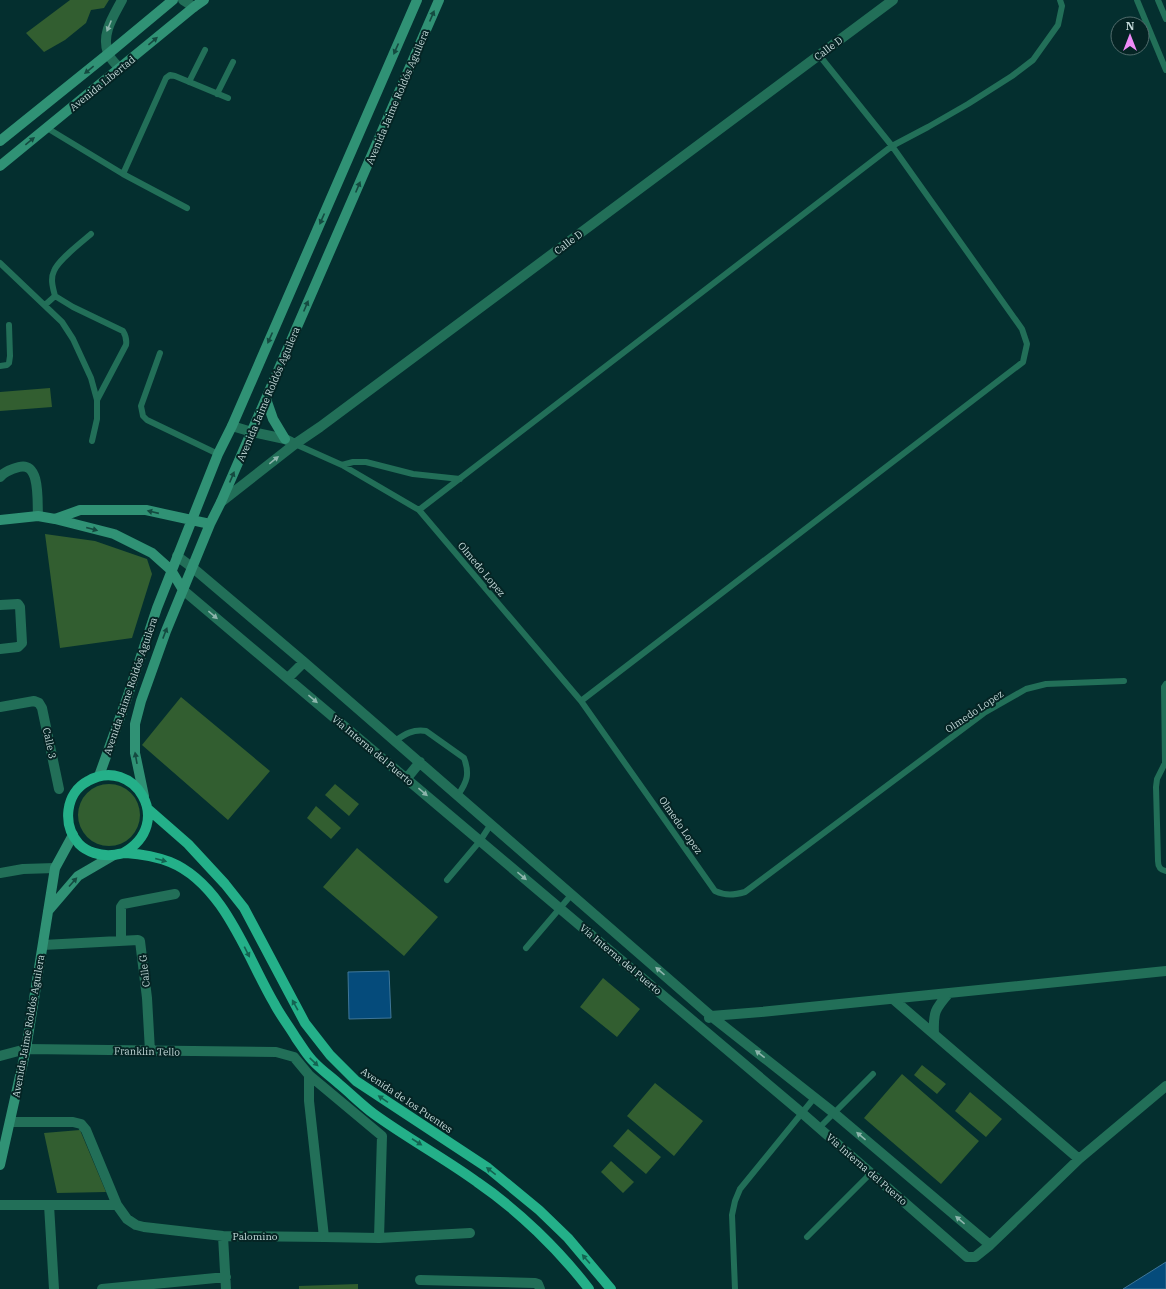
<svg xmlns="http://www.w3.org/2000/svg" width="1166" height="1289" viewBox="0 0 1166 1289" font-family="'IBM Plex Serif',serif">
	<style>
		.green { fill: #325e30 }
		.water { fill: #054b7b; stroke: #3f7698 }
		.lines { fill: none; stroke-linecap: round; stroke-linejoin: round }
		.lane { stroke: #226f58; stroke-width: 6 }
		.street { stroke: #226f58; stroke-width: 10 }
		.secondary { stroke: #309275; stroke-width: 10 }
		.primary { stroke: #24b089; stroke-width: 10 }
		.oneway { fill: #144a40 }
		.oneway2 { fill: #8cb5ac }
		.oneway3 { fill: #136351 }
		.labels { text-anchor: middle; stroke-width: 4; stroke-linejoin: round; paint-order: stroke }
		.street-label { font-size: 10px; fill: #c5dada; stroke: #052424 }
	</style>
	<rect width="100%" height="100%" fill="#042f2f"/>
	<path class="green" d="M70 0H109L104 8 91 10 86 23 65 40 44 52 26 33Z
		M50 388 52 407 0 411V392Z
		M45 534 95 541 147 559 152 574 132 638 60 648Z
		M181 697 270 771 228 820 142 745Z
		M78 815a31 31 0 1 1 62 0a31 31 0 1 1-62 0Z
		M335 784 359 804 349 816 325 795Z
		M316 806 341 828 331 839 307 818Z
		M357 848 438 917 404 956 323 887Z
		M603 978 640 1009 617 1037 580 1007Z
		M922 1065 946 1084 937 1094 914 1075Z
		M902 1074 979 1141 941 1184 864 1118Z
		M655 1083 703 1121 674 1156 627 1116Z
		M970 1092 1002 1119 986 1137 955 1111Z
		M628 1129 661 1157 646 1174 613 1146Z
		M80 1130 106 1192 57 1193 44 1133Z
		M611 1161 634 1182 623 1193 601 1172Z
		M358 1284V1289H299V1286Z"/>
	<path class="water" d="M389 971 391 1018 349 1019 348 972Z
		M1166 1262V1289H1123Z"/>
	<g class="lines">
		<path class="lane" d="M1137 0 1166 70
			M1158 0 1166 19
			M189 82 205 50
			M217 94 233 62
			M47 128 123 174 166 78 170 75 175 76 228 98
			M123 174 187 208
			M0 263 62 322 73 339 91 378 97 400V419L92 441
			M55 296C53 288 50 279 54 271 58 260 82 242 91 234
			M45 305 55 296 73 307 123 331C126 336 127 339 126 345L97 400
			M160 353 141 406 143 416 147 420 218 454
			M0 366 7 365 9 363 10 356 9 325
			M295 444 342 465 419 510 581 701 715 891C726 896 734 895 745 892L984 713 1026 689 1046 684 1124 681
			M342 465 353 462H366L413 474 460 479
			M419 510 892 146 928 127 968 104 1012 76 1033 60 1058 25 1062 6 1060 0
			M1166 684 1164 687 1165 763 1157 779 1156 787 1158 861C1158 867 1160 870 1166 871
			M581 701 1023 362 1027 344 1022 329 892 146 819 55
			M395 741C405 734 413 729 426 731L464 758C470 774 467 782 458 795
			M447 880 480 841 491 824
			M526 948 572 894
			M819 1128 873 1074
			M807 1237 871 1173
			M735 1289 732 1215 735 1201 740 1189 815 1097"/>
		<path class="street" d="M183 0 194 7
			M120 69C116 64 110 59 108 53 101 34 113 17 122 0
			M232 426 252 432 285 439 291 442
			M0 477C5 471 12 469 19 467 41 461 37 503 38 516
			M221 502 295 444 320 427 893 0
			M177 556 193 568 304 662 711 1016 834 1113 990 1245
			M183 590 802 1113 967 1257H975L990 1245 1079 1159 1166 1086
			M0 605 18 604 20 607 22 643 18 647 0 649
			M288 678 304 662
			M0 707 34 701 39 703 42 708 59 789
			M407 778 420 762
			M0 873 23 869 55 868
			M121 940V907L123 904 175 894
			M43 945 138 940 140 941 147 998 150 1051
			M893 999 1079 1159
			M709 1018 711 1016 761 1012 1166 971
			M934 1034C933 1012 935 1009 949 993
			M0 1056 26 1049 276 1052 294 1057 309 1075V1101L324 1237
			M309 1075 382 1136 379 1238
			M10 1122H73L81 1124 86 1130 117 1205 127 1219 136 1225 144 1227 223 1236 324 1237 379 1238 470 1233
			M0 1205H117
			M49 1205 54 1289
			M223 1236 226 1289
			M420 1280 535 1283 538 1284 540 1289
			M102 1289 226 1277"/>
		<path class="secondary" d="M0 141 108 54 173 0
			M0 166 194 7 204 0
			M266 399 273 419 285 439
			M55 519 80 510H146L210 524
			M0 520 38 516 55 519 114 534 152 553 171 570 183 590
			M99 776 127 698 157 608 218 454 232 426 417 0
			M144 796 135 753V724L141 701 166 631 210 524 221 502 439 0
			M48 911 78 876 114 855
			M0 1165 26 1049 55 868 73 835"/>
		<path class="primary" d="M148 809 188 844 225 884 244 908 305 1023 330 1055 356 1081 488 1168 539 1210 568 1238 611 1289
			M123 853C177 823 133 755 88 781 65 793 62 825 79 844 87 852 100 856 112 855 117 855 121 853 126 853 140 854 157 857 170 862 224 884 247 957 274 1003 280 1015 289 1026 296 1038 301 1045 306 1054 312 1060 320 1069 330 1076 339 1084 351 1094 362 1105 374 1114 407 1138 444 1158 477 1182 518 1210 559 1250 589 1289"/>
	</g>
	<defs><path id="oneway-solid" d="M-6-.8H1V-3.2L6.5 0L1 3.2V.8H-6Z"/></defs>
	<g class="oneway">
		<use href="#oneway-solid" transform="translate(432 16) rotate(-67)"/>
		<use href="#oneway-solid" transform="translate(153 41) rotate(-40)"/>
		<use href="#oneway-solid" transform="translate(396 49) rotate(114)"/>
		<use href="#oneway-solid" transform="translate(89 70) rotate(141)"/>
		<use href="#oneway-solid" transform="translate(30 141) rotate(-39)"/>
		<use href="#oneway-solid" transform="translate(358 187) rotate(-67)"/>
		<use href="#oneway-solid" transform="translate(322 219) rotate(114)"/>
		<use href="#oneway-solid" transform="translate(306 306) rotate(-67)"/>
		<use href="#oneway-solid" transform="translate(270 338) rotate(114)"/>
		<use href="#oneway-solid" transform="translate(232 477) rotate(-67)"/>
		<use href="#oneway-solid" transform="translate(153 512) rotate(-167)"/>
		<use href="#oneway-solid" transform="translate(92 529) rotate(15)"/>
		<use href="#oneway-solid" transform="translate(165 633) rotate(-69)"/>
		<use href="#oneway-solid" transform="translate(136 758) rotate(-100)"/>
		<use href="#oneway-solid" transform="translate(73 882) rotate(-48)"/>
	</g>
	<g class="oneway2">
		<use href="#oneway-solid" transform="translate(109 26) rotate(112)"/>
		<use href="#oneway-solid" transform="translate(274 460) rotate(-39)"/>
		<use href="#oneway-solid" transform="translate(213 615) rotate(40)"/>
		<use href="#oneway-solid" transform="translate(313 699) rotate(40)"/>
		<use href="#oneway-solid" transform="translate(423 792) rotate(40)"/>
		<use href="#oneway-solid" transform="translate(522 876) rotate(40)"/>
		<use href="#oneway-solid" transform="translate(660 971) rotate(-139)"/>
		<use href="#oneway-solid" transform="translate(760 1054) rotate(-142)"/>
		<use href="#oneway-solid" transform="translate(861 1136) rotate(-140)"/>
		<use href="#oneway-solid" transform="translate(960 1220) rotate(-140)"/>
	</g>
	<g class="oneway3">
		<use href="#oneway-solid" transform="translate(161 860) rotate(15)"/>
		<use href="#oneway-solid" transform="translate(247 952) rotate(63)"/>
		<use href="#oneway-solid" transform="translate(295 1005) rotate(-119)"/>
		<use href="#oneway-solid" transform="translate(314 1062) rotate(44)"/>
		<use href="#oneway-solid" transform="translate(383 1099) rotate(-146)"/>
		<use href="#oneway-solid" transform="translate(417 1142) rotate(33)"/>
		<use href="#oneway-solid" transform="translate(491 1171) rotate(-142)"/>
		<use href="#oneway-solid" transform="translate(586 1259) rotate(-131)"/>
	</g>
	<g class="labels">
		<g class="street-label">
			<text transform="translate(828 48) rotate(-37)" y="4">Calle D</text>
			<text transform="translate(102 83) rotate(-39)" y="4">Avenida Libertad</text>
			<text transform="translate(397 97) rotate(-67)" y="4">Avenida Jaime Roldós Aguilera</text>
			<text transform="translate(568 242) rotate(-37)" y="4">Calle D</text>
			<text transform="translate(268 394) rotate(-67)" y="4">Avenida Jaime Roldós Aguilera</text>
			<text transform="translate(482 569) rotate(50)" y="4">Olmedo Lopez</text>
			<text transform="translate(130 686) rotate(-71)" y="4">Avenida Jaime Roldós Aguilera</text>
			<text transform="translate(974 711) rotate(-34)" y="4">Olmedo Lopez</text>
			<text transform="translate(50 743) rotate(78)" y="4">Calle 3</text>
			<text transform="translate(373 750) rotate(40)" y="4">Via Interna del Puerto</text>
			<text transform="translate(681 825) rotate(55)" y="4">Olmedo Lopez</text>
			<text transform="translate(621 959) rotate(40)" y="4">Via Interna del Puerto</text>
			<text transform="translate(144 971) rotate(-96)" y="4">Calle G</text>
			<text transform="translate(28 1026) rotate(-80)" y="4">Avenida Jaime Roldós Aguilera</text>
			<text transform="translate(147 1051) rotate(1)" y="4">Franklin Tello</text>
			<text transform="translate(407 1100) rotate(34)" y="4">Avenida de los Puentes</text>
			<text transform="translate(867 1169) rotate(41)" y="4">Via Interna del Puerto</text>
			<text x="255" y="1240">Palomino</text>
		</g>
	</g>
	<g transform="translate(1130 36)"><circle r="19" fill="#052424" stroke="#526d6d"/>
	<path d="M0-3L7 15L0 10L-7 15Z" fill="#ef8bf7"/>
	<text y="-6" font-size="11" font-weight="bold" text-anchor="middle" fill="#c5dada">N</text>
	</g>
</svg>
